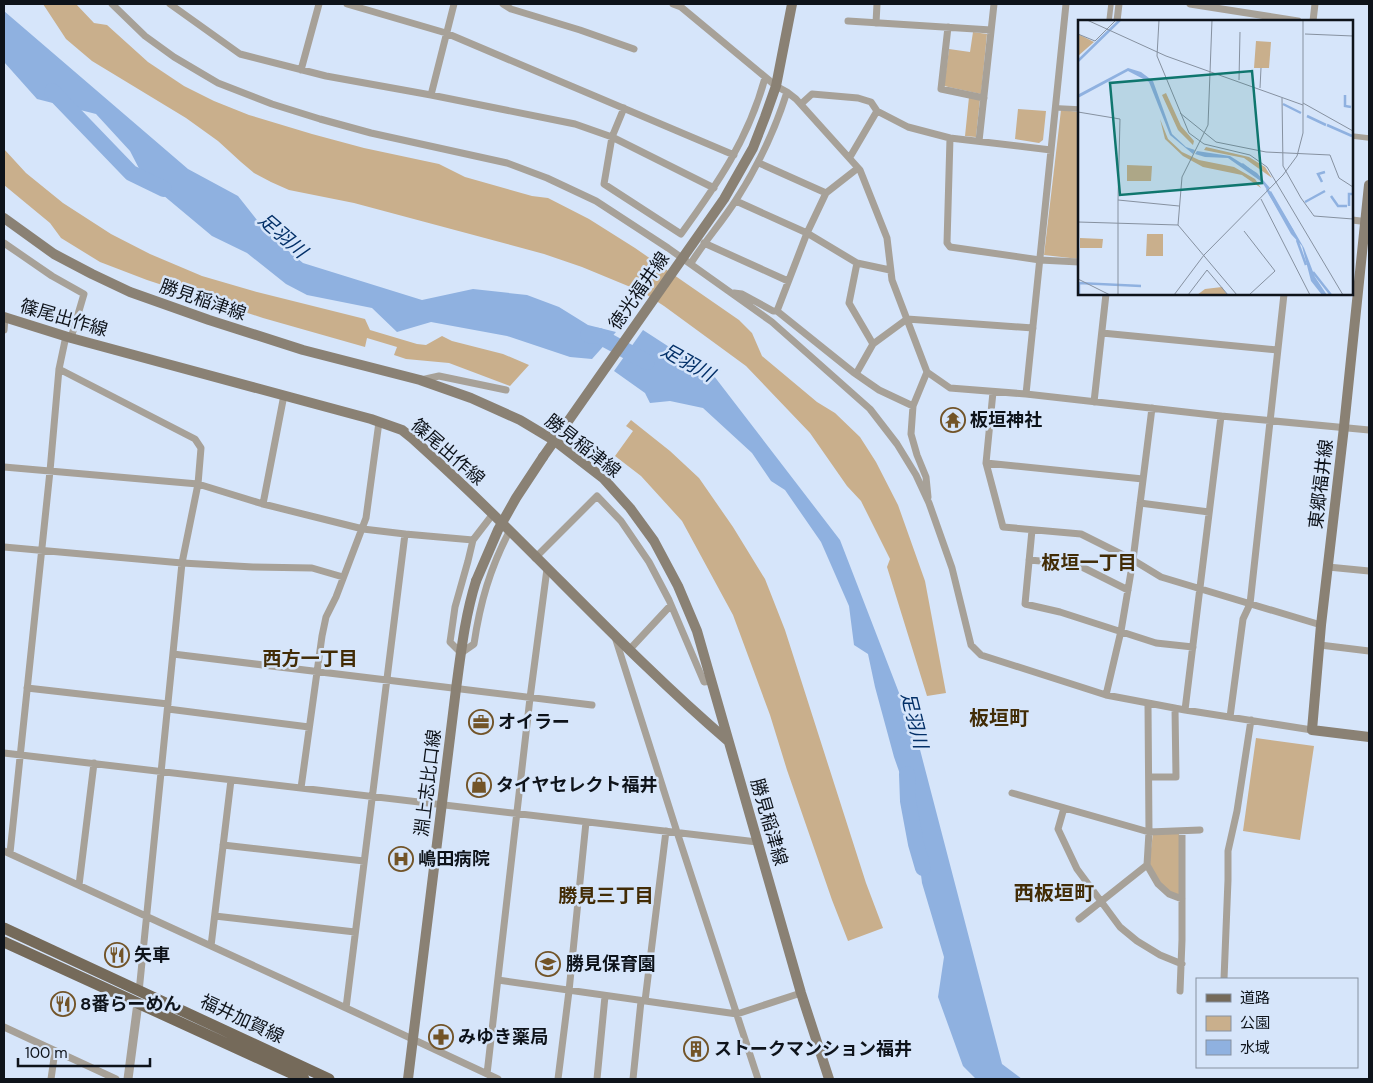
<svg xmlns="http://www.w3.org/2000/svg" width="1373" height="1083" viewBox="0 0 1373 1083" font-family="'DM Sans','Noto Sans JP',sans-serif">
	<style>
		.green { fill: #c9af8c }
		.water { fill: #8fb1e0 }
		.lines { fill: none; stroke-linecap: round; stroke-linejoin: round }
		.river { stroke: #8fb1e0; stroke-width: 16 }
		.pedestrian { stroke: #a7a198; stroke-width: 5.5 }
		.minor { stroke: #a7a198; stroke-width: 7 }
		.tertiary { stroke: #a7a198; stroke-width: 9 }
		.secondary { stroke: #8a8174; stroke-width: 10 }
		.primary { stroke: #756a5a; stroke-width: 11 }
		.secondary-bridge { stroke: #8a8174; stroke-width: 10 }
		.labels { text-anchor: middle; stroke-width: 5; stroke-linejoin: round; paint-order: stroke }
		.street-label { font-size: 18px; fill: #0e131a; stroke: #d6e5fa }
		.poi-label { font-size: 18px; font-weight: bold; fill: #0e131a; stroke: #d6e5fa; text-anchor: start }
		.water-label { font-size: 19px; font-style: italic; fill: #033068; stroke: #d6e5fa }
		.neighbourhood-label { font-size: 19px; font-weight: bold; fill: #422c06; stroke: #d6e5fa }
		.quarter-label { font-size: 20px; font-weight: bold; fill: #422c06; stroke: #d6e5fa }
		.inset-river { fill: none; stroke: #8fb1e0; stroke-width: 2.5 }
		.inset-road { fill: none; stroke: #8691a0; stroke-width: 1 }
		.view { fill: #0f766e; fill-opacity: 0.15; stroke: #0f766e; stroke-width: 2.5 }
		.inset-edge { fill: none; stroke: #0e131a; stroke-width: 2.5 }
	</style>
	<rect width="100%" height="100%" fill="#d6e5fa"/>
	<path class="green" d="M43 4H76L94 23 107 25 148 62 184 86 214 101 249 115 312 134 364 148 439 164 465 177 532 196 548 198 589 219 635 248 739 320 752 333 762 356 817 402 835 413 860 437 876 462 898 505 925 581 946 693 927 696 887 567 890 559 861 501 847 486 810 433 746 366 664 306 644 293 628 286 582 267 544 254 354 203 289 190 271 182 254 173 241 162 218 141 186 118 92 61 66 39Z
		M973 32 987 34 981 94 944 86 949 49 970 52Z
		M969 97 980 99 976 137 965 136Z
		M1018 109 1046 111 1043 140 1039 143 1015 139Z
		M1061 110 1079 112V259L1044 255Z
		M4 149 26 173 63 203 111 234 150 254 202 276 257 292 365 319 370 330 417 344 426 345 442 336 452 341 503 354 529 365 510 386 449 363 406 359 394 355 397 347 367 338 365 347 263 318 147 280 100 262 61 238 50 223 4 185Z
		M631 420 670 451 699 478 733 527 765 579 785 630 866 883 883 928 848 941 832 900 787 770 770 715 733 615 682 521 641 476 615 456 633 431 626 426Z
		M1256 738 1314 746 1300 840 1243 831Z
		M1153 833 1179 834V895L1172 893 1161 885 1149 865Z"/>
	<path class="water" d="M4 11 188 169 238 196 268 234 303 263 422 300 473 289 527 295 559 307 588 325 616 332 592 359 570 357 507 336 431 322 397 332 372 308 307 295 286 284 247 253 212 236 145 180 130 151 96 114 37 99 4 62Z
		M643 330 714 376 840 540 918 742 1002 1064 1022 1079H976L963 1066 938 997 944 957 922 883 913 811 894 757 875 687 868 654 854 645 849 606 821 542 785 490 771 481 752 453 703 408 670 401 650 403 645 393 614 371Z"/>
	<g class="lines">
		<path class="river" d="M52 91 131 173 164 189
			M588 335 599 336 647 362
			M907 774 908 801 916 844 923 868"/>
		<path class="pedestrian" d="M1109 21 1111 4
			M1059 108 1079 109
			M1352 136 1369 138"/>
		<path class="minor" d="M112 4 145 36 174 57 218 83 272 104 320 119 371 133 507 163 547 178 596 201 668 248 772 322 870 409 897 444 916 475 929 503 952 568 971 645 981 655 1106 695 1185 710 1312 730
			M170 4 240 54 326 76 431 95 575 124 612 137 714 188
			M347 4 446 33 734 155
			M503 4 511 9 580 30 634 49
			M673 4 681 7 776 86 787 92 796 99 860 170 887 238 892 280 927 372 950 388 1026 394 1221 416 1369 430
			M1190 4 1298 21
			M848 21 991 30
			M1117 21 1119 4
			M1313 21 1315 4
			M876 23 877 4
			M948 27 941 89 984 98
			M301 70 319 4
			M431 95 454 4
			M801 104 812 94 858 98 871 102 877 111
			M624 108 612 137 604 184 681 234C718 183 748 140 765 78
			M950 138 947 243 950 247 1040 260 1079 262
			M979 141 994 4
			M850 157 877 111 908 127 950 138 1051 150
			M759 163 826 193
			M736 201 807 233 857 263 890 270
			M1352 220 1369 222
			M4 243 52 276 84 294 71 338
			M704 243 788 281
			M691 263C705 241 722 222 736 200 758 166 775 130 787 92
			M857 263 849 303 873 344
			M734 293 742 294 773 311H777L853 372 879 390 913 406
			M777 311 807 233 826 193 858 168
			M4 330 5 318
			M1102 333 1277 350
			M59 369 195 439 201 448 198 484 182 563 139 992
			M927 372 913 406 911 434 917 455 926 477 928 497
			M856 374 873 344 907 319 1033 328
			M421 380 439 376 506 390
			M993 392 986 463 1003 527 1081 534 1133 560 1161 577 1321 625
			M1026 394 1066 4
			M1094 402 1106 294
			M986 463 1143 479
			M4 467 198 484 263 504 363 529 405 534 473 540
			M1140 503 1209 512
			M263 504 284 395
			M493 514 473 540 468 561 455 607 450 642 461 653 474 644C480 603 490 568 510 530
			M1032 530 1025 604 1060 612 1156 643 1193 647
			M4 547 182 563 253 567 312 568 343 577
			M535 558 597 496 621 521 649 562 669 600 704 682 712 681
			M1029 560 1076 564 1128 590
			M1328 567 1369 571
			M615 637 677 832 758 1079
			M1320 645 1369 651
			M630 649 671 605
			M173 654 592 705
			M27 688 168 704
			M1106 695 1121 631 1133 560 1152 408
			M1148 704 1149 832 1147 865 1158 884 1169 894 1182 899
			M168 709 309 727
			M1185 710 1221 416
			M1230 717 1243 619 1250 604 1284 294
			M4 753 757 842
			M1149 777H1176L1175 708
			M301 788 322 636 326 617 336 597 366 518 379 422
			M1012 793 1149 832 1200 830
			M1064 808 1058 829 1077 869 1120 927 1137 941 1160 955 1182 964
			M223 845 364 861
			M4 851 346 1008 498 1079
			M10 853 50 471 59 369 66 336
			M79 885 94 763
			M215 916 355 932
			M1079 919 1147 865
			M211 946 231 780
			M1224 979 1228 880V851L1237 811 1251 720
			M498 980 737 1014 801 993
			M1180 991 1182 940V832
			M645 1001 666 831
			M346 1008 405 534
			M4 1027 116 1079
			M487 1074 530 698 547 569
			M51 1079 55 1051
			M558 1079 569 991 586 822
			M597 1079 605 996
			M633 1079 641 1001"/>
		<path class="tertiary" d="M128 1079 138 1003"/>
		<path class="secondary" d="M1369 185 1344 427 1321 625 1312 730 1369 737
			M4 218 54 254 92 274 130 292 209 320 303 350 420 380 471 398 520 420 555 441 603 478 630 508 654 541 678 586 697 631 801 993 829 1079
			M4 317 71 338 371 419 402 430 412 438C445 468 477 498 509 530 581 601 651 675 728 741
			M543 457 724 199 753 148 765 117 776 86 792 4
			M408 1079 456 689C461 652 465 616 476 581"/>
		<path class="primary" d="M4 928 329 1079
			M4 942 304 1079"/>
		<path class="secondary-bridge" d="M476 581 498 530 516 498 543 457"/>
	</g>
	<defs>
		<symbol id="temple-ring" viewBox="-11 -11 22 22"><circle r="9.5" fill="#d6e5fa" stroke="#725428" stroke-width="1.5"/><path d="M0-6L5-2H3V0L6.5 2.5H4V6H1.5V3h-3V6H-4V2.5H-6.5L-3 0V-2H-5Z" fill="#725428"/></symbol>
		<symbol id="office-ring" viewBox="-11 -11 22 22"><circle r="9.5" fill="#d6e5fa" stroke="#725428" stroke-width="1.5"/><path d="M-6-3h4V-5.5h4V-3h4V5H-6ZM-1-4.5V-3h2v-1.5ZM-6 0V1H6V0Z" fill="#725428"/></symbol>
		<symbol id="shop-ring" viewBox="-11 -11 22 22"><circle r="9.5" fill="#d6e5fa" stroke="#725428" stroke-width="1.5"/><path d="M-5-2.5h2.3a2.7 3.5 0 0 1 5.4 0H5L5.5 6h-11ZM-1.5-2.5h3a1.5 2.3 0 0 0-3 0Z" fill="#725428"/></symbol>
		<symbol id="hospital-ring" viewBox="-11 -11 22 22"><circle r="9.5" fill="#d6e5fa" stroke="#725428" stroke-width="1.5"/><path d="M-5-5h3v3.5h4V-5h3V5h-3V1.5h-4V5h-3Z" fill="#725428"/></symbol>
		<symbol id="restaurant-ring" viewBox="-11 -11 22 22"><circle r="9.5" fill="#d6e5fa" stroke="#725428" stroke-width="1.5"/><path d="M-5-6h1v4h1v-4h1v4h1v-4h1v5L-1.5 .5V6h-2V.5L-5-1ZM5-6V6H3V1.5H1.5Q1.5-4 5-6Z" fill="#725428"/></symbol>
		<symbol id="school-ring" viewBox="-11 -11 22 22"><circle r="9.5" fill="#d6e5fa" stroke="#725428" stroke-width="1.5"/><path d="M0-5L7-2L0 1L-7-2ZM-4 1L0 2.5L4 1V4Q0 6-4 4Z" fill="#725428"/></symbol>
		<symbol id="pharmacy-ring" viewBox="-11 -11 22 22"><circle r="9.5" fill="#d6e5fa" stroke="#725428" stroke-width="1.5"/><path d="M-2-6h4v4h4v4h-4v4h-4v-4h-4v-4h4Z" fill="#725428"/></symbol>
		<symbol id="building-ring" viewBox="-11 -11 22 22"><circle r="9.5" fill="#d6e5fa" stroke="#725428" stroke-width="1.5"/><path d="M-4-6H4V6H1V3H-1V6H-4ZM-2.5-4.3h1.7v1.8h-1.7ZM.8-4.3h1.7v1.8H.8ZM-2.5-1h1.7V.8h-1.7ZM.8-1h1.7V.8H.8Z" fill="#725428"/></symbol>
	</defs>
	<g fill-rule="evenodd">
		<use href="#temple-ring" x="939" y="406" width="28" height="28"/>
		<use href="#office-ring" x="467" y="708" width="28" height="28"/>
		<use href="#shop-ring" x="465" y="771" width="28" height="28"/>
		<use href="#hospital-ring" x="387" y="845" width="28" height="28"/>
		<use href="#restaurant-ring" x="103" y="941" width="28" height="28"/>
		<use href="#school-ring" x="534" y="950" width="28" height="28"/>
		<use href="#restaurant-ring" x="49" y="990" width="28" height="28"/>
		<use href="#pharmacy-ring" x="427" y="1023" width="28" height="28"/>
		<use href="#building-ring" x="682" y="1035" width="28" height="28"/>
	</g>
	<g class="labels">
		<g class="street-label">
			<text transform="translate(639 291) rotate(-55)" y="6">徳光福井線</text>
			<text transform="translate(203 300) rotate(19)" y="6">勝見稲津線</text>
			<text transform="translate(64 318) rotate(16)" y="6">篠尾出作線</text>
			<text transform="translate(583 446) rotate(38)" y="6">勝見稲津線</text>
			<text transform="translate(448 452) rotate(41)" y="6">篠尾出作線</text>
			<text transform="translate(1321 484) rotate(-83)" y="6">東郷福井線</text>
			<text transform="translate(428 783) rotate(-83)" y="6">淵上志比口線</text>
			<text transform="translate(769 822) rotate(74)" y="6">勝見稲津線</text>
			<text transform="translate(242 1019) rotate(25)" y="6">福井加賀線</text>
		</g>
		<g class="poi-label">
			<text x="970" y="426">板垣神社</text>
			<text x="498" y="728">オイラー</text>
			<text x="496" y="791">タイヤセレクト福井</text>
			<text x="418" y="865">嶋田病院</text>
			<text x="134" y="961">矢車</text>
			<text x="566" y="970">勝見保育園</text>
			<text x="80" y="1010">8番らーめん</text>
			<text x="458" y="1043">みゆき薬局</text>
			<text x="714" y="1055">ストークマンション福井</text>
		</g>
		<g class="water-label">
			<text transform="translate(283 235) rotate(41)" y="7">足羽川</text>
			<text transform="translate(688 362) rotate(29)" y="7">足羽川</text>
			<text transform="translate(915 720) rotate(76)" y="7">足羽川</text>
		</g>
		<g class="neighbourhood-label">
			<text x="1089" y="569">板垣一丁目</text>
			<text x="310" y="665">西方一丁目</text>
			<text x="606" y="902">勝見三丁目</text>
		</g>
		<g class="quarter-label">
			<text x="999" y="725">板垣町</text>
			<text x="1054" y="900">西板垣町</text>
		</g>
	</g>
	<g transform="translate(1078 20)">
		<rect width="275" height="275" fill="#d6e5fa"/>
		<path d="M0 14 16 22 0 36ZM178 21 193 22 191 48H176ZM88 73 103 106 116 121 115 125 100 110 84 75ZM82 99 90 119 104 132 121 140 156 147 177 159 183 168 164 155 125 147 105 136 87 119ZM128 127 171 137 187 147 194 158 166 138 126 130ZM49 145 74 146 73 161H49ZM69 214H85V236H68ZM2 218 25 219 24 228H2ZM144 267 149 275H119L127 269Z" fill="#c9af8c"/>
		<path d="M50 48 63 52 75 61 94 114 108 127 117 130 115 134 92 115 71 62 50 51 0 78 1 74ZM119 131 152 136 179 153 192 168 189 170 184 162 150 138 127 137 117 134ZM193 171 226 228 237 257 249 275H244L233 261 224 226 213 214 190 173Z" fill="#8fb1e0"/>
		<path class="inset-river" d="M0 41 42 0M267 75V86L273 87M205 84 223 93M229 96 248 105M249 105 274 116M164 144 177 154M244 162 240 154 247 152M189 169 215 212M253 176 260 186H269M227 182 247 171M271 186V174H275M219 220 228 245M235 252 253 275M1 275V263L63 266"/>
		<path class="inset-road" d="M9 0 88 36 225 85M81 0 79 36 111 113 126 124 172 135 189 147 265 275M134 0 130 105 104 157 100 205 159 275M0 14 17 21 38 0M227 14 275 16M161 60 162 12M182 68 183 48M204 78 205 146 223 178 236 196 275 199M225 83 275 111M0 92 42 99 40 180 101 186M102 93 138 122 188 132 252 135 261 158 275 167M183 179 232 275M0 202 100 205M166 211 197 251 171 275M0 259 32 275M40 275V180M96 275 126 235 205 155 219 136 225 113V0M110 275 129 250 150 275"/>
		<path class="view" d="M174 51 184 163 42 175 32 63Z"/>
		<rect width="275" height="275" class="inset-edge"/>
	</g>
	<rect width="1373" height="1083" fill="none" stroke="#0e131a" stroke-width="10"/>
	<rect x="1196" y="978" width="162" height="90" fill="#d6e5fa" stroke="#8691a0"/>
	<rect x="1206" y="994" width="25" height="8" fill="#756a5a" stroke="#8691a0"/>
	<text x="1240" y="1003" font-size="15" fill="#0e131a">道路</text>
	<rect x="1206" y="1016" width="25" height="15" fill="#c9af8c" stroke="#8691a0"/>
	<text x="1240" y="1028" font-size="15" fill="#0e131a">公園</text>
	<rect x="1206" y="1040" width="25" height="15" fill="#8fb1e0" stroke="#8691a0"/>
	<text x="1240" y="1053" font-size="15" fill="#0e131a">水域</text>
	<path d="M18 1058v8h132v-8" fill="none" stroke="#0e131a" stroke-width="2.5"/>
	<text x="25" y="1058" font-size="15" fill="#0e131a" stroke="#d6e5fa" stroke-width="4" paint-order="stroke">100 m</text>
</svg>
